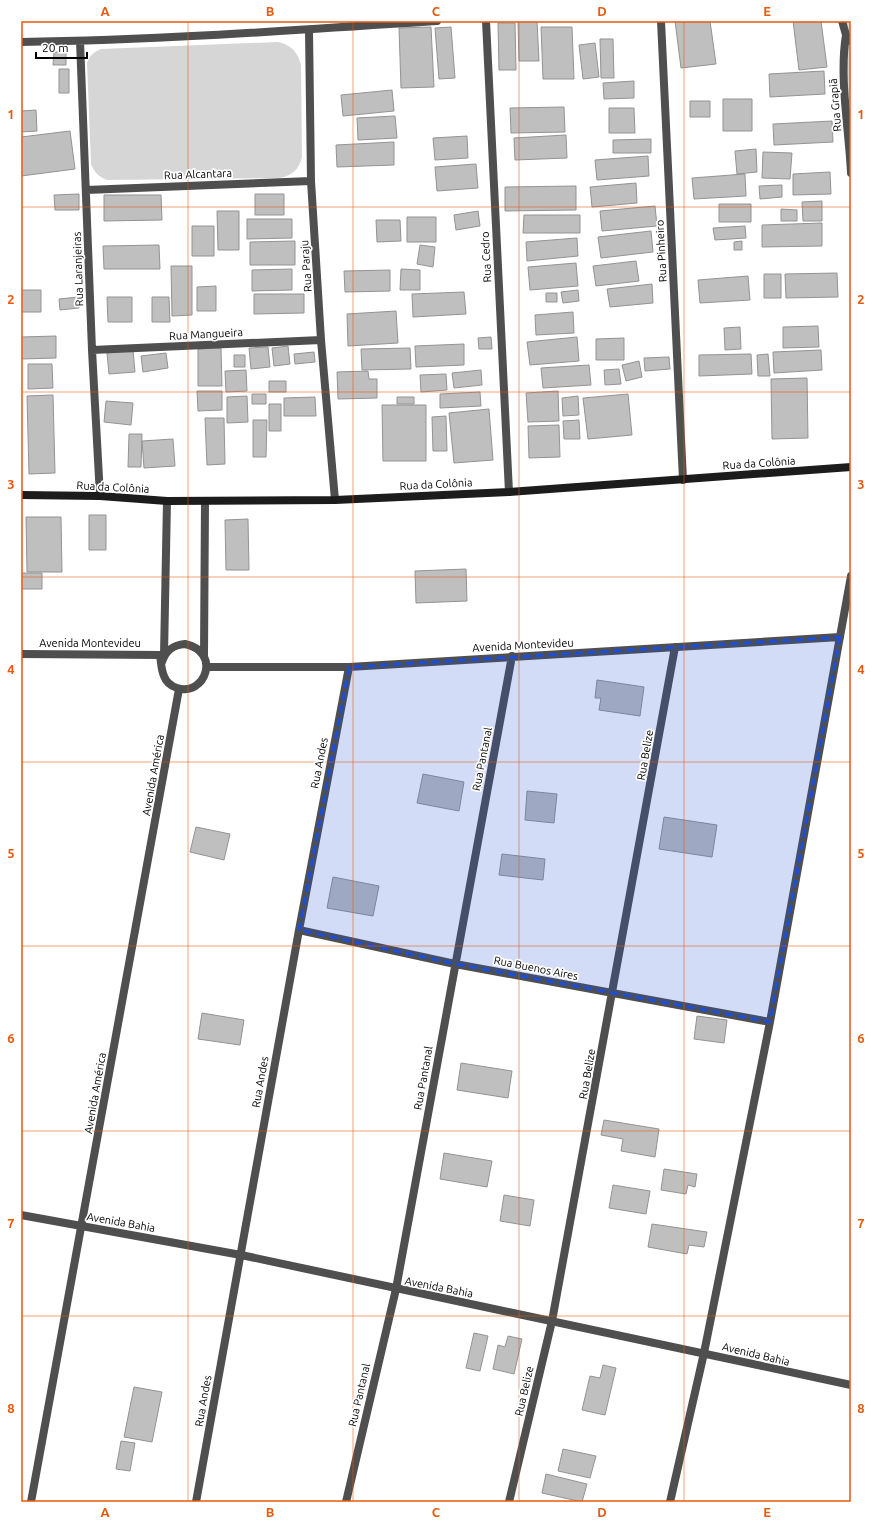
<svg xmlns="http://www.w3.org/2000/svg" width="872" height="1523" viewBox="0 0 872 1523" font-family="Ubuntu,sans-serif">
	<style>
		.green { fill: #d6d6d6 }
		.building { fill: #bfbfbf; stroke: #939393 }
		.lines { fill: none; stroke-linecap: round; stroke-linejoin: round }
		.minor { stroke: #4f4f4f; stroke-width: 8 }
		.secondary { stroke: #1c1c1c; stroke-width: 8 }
		.marked { fill: #1d4ed8; fill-opacity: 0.2; stroke: #1d4ed8; stroke-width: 3; stroke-dasharray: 8 5; stroke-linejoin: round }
		.grid { fill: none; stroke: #e8590c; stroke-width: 1; stroke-opacity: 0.55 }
		.labels { text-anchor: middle; stroke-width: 3.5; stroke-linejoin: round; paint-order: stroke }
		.street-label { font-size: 11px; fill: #000; stroke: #fff }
		.neatline { fill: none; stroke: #e8590c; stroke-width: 1.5 }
		.grid-label { font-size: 13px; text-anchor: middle; font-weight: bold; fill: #e8590c }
	</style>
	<rect width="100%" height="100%" fill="#fff"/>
	<path class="green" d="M844 21H851L850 131Z
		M278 42C291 45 298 52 301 65L302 157C299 169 293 175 280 178L107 180C99 177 94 172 91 164L87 63C90 55 94 52 101 49Z"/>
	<path class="building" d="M518 21H537L539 61H519Z
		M675 21H710L716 64 681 68Z
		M793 21H821L827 67 799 70Z
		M498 23H515L516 70H499Z
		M431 27 434 87 401 88 399 28Z
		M451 27 455 78 439 79 435 28Z
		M541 27H572L574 79H543Z
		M600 39H613L614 78H601Z
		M595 43 599 77 583 79 579 45Z
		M54 52H66V65H53Z
		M59 69H69V93H59Z
		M824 71 825 94 770 97 769 74Z
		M634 81V98L604 99 603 83Z
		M392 90 394 111 343 116 341 95Z
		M723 99H752V131H723Z
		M690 101H710V117H690Z
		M564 107 565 132 511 133 510 108Z
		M609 108H634L635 133H609Z
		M36 110 37 131 21 132V111Z
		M395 116 397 138 358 140 357 118Z
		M832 121 833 142 774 145 773 124Z
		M70 131 75 169 21 176V137Z
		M566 135 567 158 515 160 514 138Z
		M467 136 468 158 435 160 433 138Z
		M651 139V153H613V140Z
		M394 142V165L337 167 336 145Z
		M756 149 757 172 737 174 735 151Z
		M763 152 792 153 790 179 762 178Z
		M648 156 649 176 597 180 595 160Z
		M476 164 478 188 437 191 435 167Z
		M830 172 831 194 793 195V174Z
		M745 174 746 196 694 199 692 178Z
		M636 183 637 203 592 207 590 187Z
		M782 185V197L760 199 759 186Z
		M576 186V210L505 211V187Z
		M79 194V210H55L54 195Z
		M255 194H284V215H255Z
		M104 195H161L162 220 104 221Z
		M822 201V221H803L802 202Z
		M719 204H751V222H719Z
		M655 206 657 226 602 231 600 211Z
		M781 209 797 210V221H781Z
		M217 211H239V250H218Z
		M478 211 480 226 456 230 454 215Z
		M524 215H580V233H523Z
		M407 217H436V242H407Z
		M247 219H292V238L247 239Z
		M376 220H400L401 241 377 242Z
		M822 223V246L762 247V225Z
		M192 226H214V256H192Z
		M745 226 746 238 715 240 713 228Z
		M651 231 653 252 601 258 598 237Z
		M577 238 578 256 527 261 526 242Z
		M295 241V265H250V242Z
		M742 241V250H734V242Z
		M159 245 160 269H104L103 246Z
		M420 245 435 247 433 267 417 264Z
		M636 261 639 281 596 286 593 266Z
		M576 263 578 286 530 290 528 267Z
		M171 266H192V315L172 316Z
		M292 269V290L252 291V270Z
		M401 269 420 270V290H400Z
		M390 270V291L345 292 344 271Z
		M837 273 838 297 786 298 785 274Z
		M764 274H781V298H764Z
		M748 276 750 300 700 303 698 280Z
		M652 284 653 303 610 307 607 289Z
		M216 286V311H197V287Z
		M21 290H41V312H21Z
		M578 290 579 301 563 303 561 292Z
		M464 292 466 314 413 317 412 294Z
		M546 293H557V302H546Z
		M254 294H304V313L254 314Z
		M78 297 79 308 60 310 59 299Z
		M107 297H132V322H108Z
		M152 297H169L170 322H152Z
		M396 311 398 343 348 346 347 314Z
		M573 312 574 333 536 335 535 315Z
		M818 326 819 347 783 348V327Z
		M740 327 741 349 725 350 724 328Z
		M56 336V358L21 359V337Z
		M491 337 492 349H479L478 338Z
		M577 337 579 361 530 365 527 342Z
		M624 338V360H596V339Z
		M464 344V365L416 367 415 346Z
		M288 346 290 364 274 366 272 348Z
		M268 347 270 367 251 369 249 348Z
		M221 348 222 386H198V349Z
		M410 348 411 369 362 370 361 349Z
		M133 350 135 372 109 374 107 353Z
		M821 350 822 370 774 373 773 352Z
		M314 352 315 362 295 364 294 354Z
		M166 353 168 368 143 372 141 356Z
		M751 354 752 374 699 376V355Z
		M768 354 770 376H758L757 355Z
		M234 355H245V367H234Z
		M669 357 670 369 645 371 644 358Z
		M639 361 642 377 626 381 622 365Z
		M28 364H52L53 388 28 389Z
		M589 365 591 385 543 388 541 368Z
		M619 369 621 384 605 385 604 370Z
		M246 370 247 391 226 392 225 371Z
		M481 370 482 385 454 388 452 373Z
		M368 371 369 379H377V398L338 399 337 372Z
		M446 374 447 390 421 392 420 375Z
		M807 378 808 438 772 439 771 379Z
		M269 381H286V392H269Z
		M197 391H222V410L198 411Z
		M558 391 559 421 528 422 526 393Z
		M480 392 481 406 440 408V394Z
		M252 394H266V404H252Z
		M628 394 632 435 588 439 583 398Z
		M53 395 55 473 29 474 27 396Z
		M247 396 248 422 227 423V397Z
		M578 396 579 415 563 416 562 398Z
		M315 397 316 416H284V398Z
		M397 397H414V404H397Z
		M106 401 133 403 131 425 104 422Z
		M269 404H281V431H269Z
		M382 405H426V461H383Z
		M489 409 493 460 454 463 449 413Z
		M446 416 447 451H433L432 417Z
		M205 418H224L225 464 207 465Z
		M253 420H267L266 457H253Z
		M579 420 580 439H564L563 421Z
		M559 425 560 457 529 458 528 426Z
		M129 434H142L141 467H128Z
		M173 439 175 466 144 468 142 441Z
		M89 515H106V550H89Z
		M26 517H61L62 572H27Z
		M248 519 249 570H226L225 520Z
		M466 569 467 601 416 603 415 571Z
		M21 573H42V589H21Z
		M597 680 644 687 640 716 599 710 601 698H595Z
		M423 774 464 782 459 811 417 803Z
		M527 791 557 794 554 823 525 820Z
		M664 817 717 825 712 857 659 849Z
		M196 827 230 834 224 860 190 852Z
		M502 854 545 859 543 880 499 875Z
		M333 877 379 886 373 916 327 908Z
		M202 1013 244 1020 240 1045 198 1039Z
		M697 1016 727 1020 724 1043 694 1039Z
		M461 1063 512 1071 508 1098 457 1090Z
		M604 1120 659 1129 655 1157 621 1151 623 1139 601 1135Z
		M444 1153 492 1161 487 1187 440 1179Z
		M664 1169 697 1174 695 1187 688 1185 686 1194 661 1190Z
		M613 1185 650 1191 646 1214 609 1208Z
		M504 1195 534 1200 530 1226 500 1221Z
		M652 1224 707 1232 704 1247 689 1245 687 1254 648 1247Z
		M474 1333 488 1336 480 1371 466 1368Z
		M508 1336 522 1339 514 1374 493 1369 498 1345 505 1347Z
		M603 1365 616 1368 605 1415 582 1410 590 1376 600 1378Z
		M134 1387 162 1392 152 1442 124 1437Z
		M121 1441 135 1443 130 1471 116 1469Z
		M563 1449 596 1456 590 1478 558 1471Z
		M546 1474 587 1484 582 1502 542 1493Z"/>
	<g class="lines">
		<path class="minor" d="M486 21 509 492
			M661 21 683 480
			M842 21 846 35 851 41
			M309 30 311 181 321 340 335 500
			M846 35C839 78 849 129 851 173
			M80 41 92 350 100 496
			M21 42C160 40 299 30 437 21
			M86 190 311 181
			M92 350 321 340
			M185 644C222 652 205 697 177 688 171 686 166 682 164 676 161 670 161 661 160 655L162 662C166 650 173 645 185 644Z
			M21 654 160 655
			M164 655 167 501
			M204 656 205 501
			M207 667H349L840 637
			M299 930 455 964 770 1022
			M21 1215 241 1255 851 1385
			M31 1502 179 689
			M196 1502 299 930 349 667
			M346 1502 396 1289 512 656
			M509 1502 552 1321 675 647
			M670 1502 704 1353 770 1022 851 576"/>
		<path class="secondary" d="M21 495 100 496 167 501 335 500 509 492 851 467"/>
	</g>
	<path class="marked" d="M840 637 770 1022 455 964 299 930 349 667Z"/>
	<path class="grid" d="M188 21V1502M353 21V1502M519 21V1502M684 21V1502M21 207H851M21 392H851M21 577H851M21 762H851M21 946H851M21 1131H851M21 1316H851"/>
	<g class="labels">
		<g class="street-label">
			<text transform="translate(835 105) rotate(-95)" y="4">Rua Grapiã</text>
			<text transform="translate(198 174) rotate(-2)" y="4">Rua Alcantara</text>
			<text transform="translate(661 251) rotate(-93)" y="4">Rua Pinheiro</text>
			<text transform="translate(486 257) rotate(-93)" y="4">Rua Cedro</text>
			<text transform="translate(306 266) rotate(-94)" y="4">Rua Paraju</text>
			<text transform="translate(78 269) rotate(-92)" y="4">Rua Laranjeiras</text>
			<text transform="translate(206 334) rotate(-3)" y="4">Rua Mangueira</text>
			<text transform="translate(759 463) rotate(-4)" y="4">Rua da Colônia</text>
			<text transform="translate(436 484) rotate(-3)" y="4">Rua da Colônia</text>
			<text transform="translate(113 487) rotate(3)" y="4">Rua da Colônia</text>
			<text x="90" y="647">Avenida Montevideu</text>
			<text transform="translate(523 645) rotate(-3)" y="4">Avenida Montevideu</text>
			<text transform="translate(645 755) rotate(-80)" y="4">Rua Belize</text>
			<text transform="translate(482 759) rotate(-79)" y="4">Rua Pantanal</text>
			<text transform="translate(319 763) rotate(-79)" y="4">Rua Andes</text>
			<text transform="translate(153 775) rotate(-80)" y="4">Avenida América</text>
			<text transform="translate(536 968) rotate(11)" y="4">Rua Buenos Aires</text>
			<text transform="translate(587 1074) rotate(-80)" y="4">Rua Belize</text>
			<text transform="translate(423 1078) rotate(-80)" y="4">Rua Pantanal</text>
			<text transform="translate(260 1082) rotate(-80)" y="4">Rua Andes</text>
			<text transform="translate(95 1093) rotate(-80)" y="4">Avenida América</text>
			<text transform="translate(121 1222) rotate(10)" y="4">Avenida Bahia</text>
			<text transform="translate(439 1287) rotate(11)" y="4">Avenida Bahia</text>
			<text transform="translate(756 1354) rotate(13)" y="4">Avenida Bahia</text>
			<text transform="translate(524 1391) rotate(-77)" y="4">Rua Belize</text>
			<text transform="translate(359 1395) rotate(-77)" y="4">Rua Pantanal</text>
			<text transform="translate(203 1401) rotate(-80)" y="4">Rua Andes</text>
		</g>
	</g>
	<rect width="872" height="1523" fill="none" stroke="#ffffff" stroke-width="44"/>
	<path d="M36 52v6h51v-6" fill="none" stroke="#000000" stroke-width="2"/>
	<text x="42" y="52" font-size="12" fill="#000000" stroke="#ffffff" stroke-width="3" paint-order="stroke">20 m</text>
	<rect x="22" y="22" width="828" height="1479" class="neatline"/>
	<g class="grid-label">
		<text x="105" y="16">A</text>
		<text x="270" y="16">B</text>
		<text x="436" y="16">C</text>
		<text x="602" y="16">D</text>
		<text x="767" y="16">E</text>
		<text x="11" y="119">1</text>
		<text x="861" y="119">1</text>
		<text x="11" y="304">2</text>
		<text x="861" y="304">2</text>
		<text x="11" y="489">3</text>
		<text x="861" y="489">3</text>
		<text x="11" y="674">4</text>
		<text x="861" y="674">4</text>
		<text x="11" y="858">5</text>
		<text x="861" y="858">5</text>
		<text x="11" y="1043">6</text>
		<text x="861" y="1043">6</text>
		<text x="11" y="1228">7</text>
		<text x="861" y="1228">7</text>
		<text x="11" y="1413">8</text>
		<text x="861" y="1413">8</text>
		<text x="105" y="1517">A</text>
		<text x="270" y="1517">B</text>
		<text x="436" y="1517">C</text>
		<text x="602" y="1517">D</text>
		<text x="767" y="1517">E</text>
	</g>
</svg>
